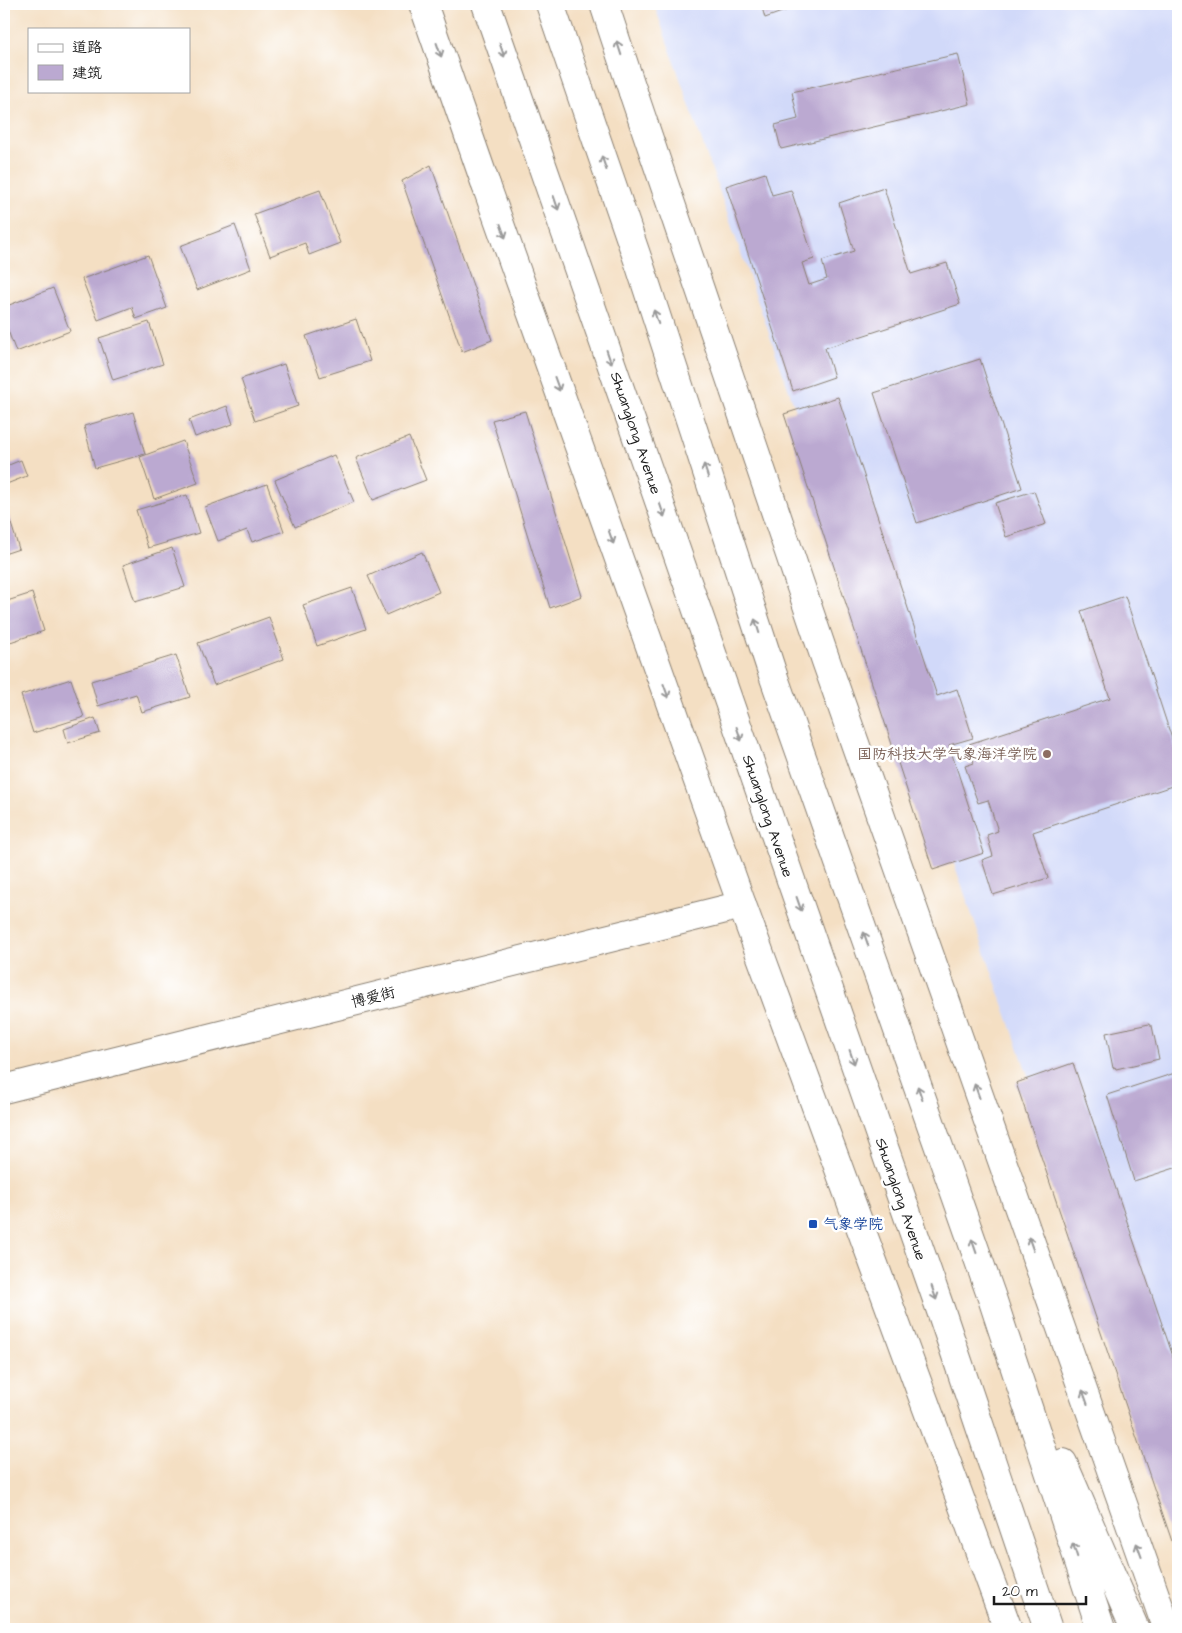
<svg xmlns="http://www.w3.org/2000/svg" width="1182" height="1633" viewBox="0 0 1182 1633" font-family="'Architects Daughter','LXGW WenKai TC',sans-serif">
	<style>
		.built { fill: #d1d9f9 }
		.building { fill: #bba9d1 }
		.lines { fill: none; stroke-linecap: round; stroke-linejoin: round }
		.minor-casing { stroke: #887e70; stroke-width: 30 }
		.highway-casing { stroke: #887e70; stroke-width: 30 }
		.minor { stroke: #fff; stroke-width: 28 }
		.highway { stroke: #fff; stroke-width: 28 }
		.oneway { stroke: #999 }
		.education-dot { fill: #8d6e63; stroke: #fff; stroke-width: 2 }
		.transit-dot { fill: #1a4fb4; stroke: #fff; stroke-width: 2 }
		.labels { text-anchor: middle; stroke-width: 5; stroke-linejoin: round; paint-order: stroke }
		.street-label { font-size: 15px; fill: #1c1c1c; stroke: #fff }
		.education-label { font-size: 15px; fill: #785e54; stroke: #fff; text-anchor: end }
		.transit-label { font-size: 15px; fill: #164399; stroke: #fff; text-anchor: start }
	</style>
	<rect width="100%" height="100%" fill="#fff"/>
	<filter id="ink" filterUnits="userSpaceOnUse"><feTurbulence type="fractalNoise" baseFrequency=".02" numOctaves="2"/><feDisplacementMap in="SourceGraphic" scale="10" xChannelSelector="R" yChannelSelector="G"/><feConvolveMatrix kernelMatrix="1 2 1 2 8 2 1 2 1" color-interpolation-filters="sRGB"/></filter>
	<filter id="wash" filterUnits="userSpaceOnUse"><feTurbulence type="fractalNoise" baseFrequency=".0096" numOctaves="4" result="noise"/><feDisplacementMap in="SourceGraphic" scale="20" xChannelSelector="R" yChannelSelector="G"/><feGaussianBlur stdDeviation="1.12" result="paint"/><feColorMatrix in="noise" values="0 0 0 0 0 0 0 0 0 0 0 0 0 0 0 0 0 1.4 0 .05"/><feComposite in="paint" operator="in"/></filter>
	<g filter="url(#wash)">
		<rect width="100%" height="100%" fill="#f4dfc3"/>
		<path class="built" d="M654 4H1178V1505Z"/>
		<g id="blocks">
			<path class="building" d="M761 4H804L765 18Z
				M958 54 970 104 781 149 775 125 798 119 792 92Z
				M431 165 492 340 462 352 402 181Z
				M765 173 772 195 791 190 814 259 802 263 809 285 827 279 822 261 854 251 839 203 884 188 911 274 947 263 960 304 825 348 834 377 793 391 726 186Z
				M320 190 340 243 309 255 305 243 270 256 254 214Z
				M235 225 251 269 197 290 180 246Z
				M148 255 167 308 136 319 132 307 98 320 82 279Z
				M53 288 70 331 16 352 4 320V307Z
				M356 319 370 361 320 377 306 336Z
				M149 322 163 364 113 380 99 338Z
				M980 359 1022 488 917 523 874 393Z
				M284 364 298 406 255 421 241 379Z
				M838 397 937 696 957 689 973 738 949 745 984 853 933 870 784 414Z
				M227 406 233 424 195 437 189 420Z
				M525 411 582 596 550 608 492 420Z
				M133 412 145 454 95 468 84 426Z
				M409 437 426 480 373 500 356 458Z
				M183 441 198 483 154 499 140 457Z
				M334 455 354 502 295 527 275 480Z
				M21 460 27 476 4 485V467Z
				M267 484 284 531 252 542 247 530 218 541 205 507Z
				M1034 491 1046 524 1006 537 995 503Z
				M187 495 199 533 148 548 136 510Z
				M7 511 19 549 4 554V512Z
				M172 548 185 587 135 602 123 565Z
				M422 552 439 592 386 615 368 576Z
				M352 588 366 629 317 646 303 605Z
				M32 593 44 631 4 644V602Z
				M1125 596 1178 757V784L1033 832 1048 878 993 895 982 860 993 856 987 835 998 831 988 800 978 803 965 766 974 763 969 744 1110 698 1081 611Z
				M269 617 284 659 214 685 198 643Z
				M176 655 190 697 142 712 136 694 98 706 91 681Z
				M71 679 84 717 33 733 21 695Z
				M95 718 100 733 68 743 64 729Z
				M1149 1024 1150 1026H1152L1159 1059 1116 1069 1115 1067 1113 1068 1106 1033Z
				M1073 1063 1178 1371V1559L1016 1083Z
				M1178 1072V1167L1134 1181 1107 1095Z"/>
		</g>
	</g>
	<g filter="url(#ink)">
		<use href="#blocks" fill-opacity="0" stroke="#887e70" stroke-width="1"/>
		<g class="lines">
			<defs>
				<path id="minor" d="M423 4 486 185
					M604 4 633 92
					M4 1089 742 905"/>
				<path id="highway" d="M486 4 942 1314 1048 1629
					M550 4 640 266 772 672 992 1298 1101 1629
					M633 92 826 661 1167 1629
					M486 185 742 905 1008 1629
					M1063 1463 1135 1629"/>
			</defs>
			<use href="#minor" class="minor-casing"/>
			<use href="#highway" class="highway-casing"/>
			<use href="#minor" class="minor"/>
			<use href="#highway" class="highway"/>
		</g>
		<defs><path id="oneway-shaft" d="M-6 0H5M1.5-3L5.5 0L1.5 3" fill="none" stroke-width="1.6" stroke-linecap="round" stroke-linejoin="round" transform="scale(1.25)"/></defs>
		<g class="oneway">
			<use href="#oneway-shaft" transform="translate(619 48) rotate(-108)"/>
			<use href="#oneway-shaft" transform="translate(439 50) rotate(71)"/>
			<use href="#oneway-shaft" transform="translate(502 50) rotate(71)"/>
			<use href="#oneway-shaft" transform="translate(604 163) rotate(-109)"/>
			<use href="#oneway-shaft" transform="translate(556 203) rotate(71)"/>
			<use href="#oneway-shaft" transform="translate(503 231) rotate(70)"/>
			<use href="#oneway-shaft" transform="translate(656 317) rotate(-108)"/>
			<use href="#oneway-shaft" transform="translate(609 357) rotate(71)"/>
			<use href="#oneway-shaft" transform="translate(557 384) rotate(70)"/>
			<use href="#oneway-shaft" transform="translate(706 471) rotate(-108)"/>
			<use href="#oneway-shaft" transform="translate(662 510) rotate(71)"/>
			<use href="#oneway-shaft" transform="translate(611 537) rotate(70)"/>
			<use href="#oneway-shaft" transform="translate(757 626) rotate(-108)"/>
			<use href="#oneway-shaft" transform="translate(666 691) rotate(70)"/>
			<use href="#oneway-shaft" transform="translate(739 734) rotate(71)"/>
			<use href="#oneway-shaft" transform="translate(799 904) rotate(71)"/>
			<use href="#oneway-shaft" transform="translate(866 939) rotate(-109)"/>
			<use href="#oneway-shaft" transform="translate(852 1057) rotate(71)"/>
			<use href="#oneway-shaft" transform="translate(977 1091) rotate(-110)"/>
			<use href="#oneway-shaft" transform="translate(920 1093) rotate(-109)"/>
			<use href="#oneway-shaft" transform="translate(1031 1244) rotate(-110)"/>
			<use href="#oneway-shaft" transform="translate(974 1246) rotate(-109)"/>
			<use href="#oneway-shaft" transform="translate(934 1293) rotate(71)"/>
			<use href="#oneway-shaft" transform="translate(1085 1397) rotate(-110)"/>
			<use href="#oneway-shaft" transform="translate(1075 1550) rotate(-108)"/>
			<use href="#oneway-shaft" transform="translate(1139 1550) rotate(-110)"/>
		</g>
	</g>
	<circle class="education-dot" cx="1047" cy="754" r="5"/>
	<rect class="transit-dot" x="808" y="1219" width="10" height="10" rx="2.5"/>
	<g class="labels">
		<g class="street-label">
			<text transform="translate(636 433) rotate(71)" y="5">Shuanglong Avenue</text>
			<text transform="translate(768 816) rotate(71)" y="5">Shuanglong Avenue</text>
			<text transform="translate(373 997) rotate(-14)" y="5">博爱街</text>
			<text transform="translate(901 1199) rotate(71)" y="5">Shuanglong Avenue</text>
		</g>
		<g class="education-label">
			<text x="1037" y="759">国防科技大学气象海洋学院</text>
		</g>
		<g class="transit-label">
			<text x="823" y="1229">气象学院</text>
		</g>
	</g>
	<rect width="1182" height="1633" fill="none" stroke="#fff" stroke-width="20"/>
	<rect x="28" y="28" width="162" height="65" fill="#ffffff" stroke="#a4a4a4"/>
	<rect x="38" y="44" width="25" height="8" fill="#ffffff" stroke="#a4a4a4"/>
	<text x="72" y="52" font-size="15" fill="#1c1c1c">道路</text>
	<rect x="38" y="65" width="25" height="15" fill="#bba9d1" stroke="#a4a4a4"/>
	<text x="72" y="78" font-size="15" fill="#1c1c1c">建筑</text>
	<path d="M994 1596v8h92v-8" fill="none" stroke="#1c1c1c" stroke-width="2.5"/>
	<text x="1002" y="1596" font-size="15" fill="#1c1c1c" stroke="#ffffff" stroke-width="4" paint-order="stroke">20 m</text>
</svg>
